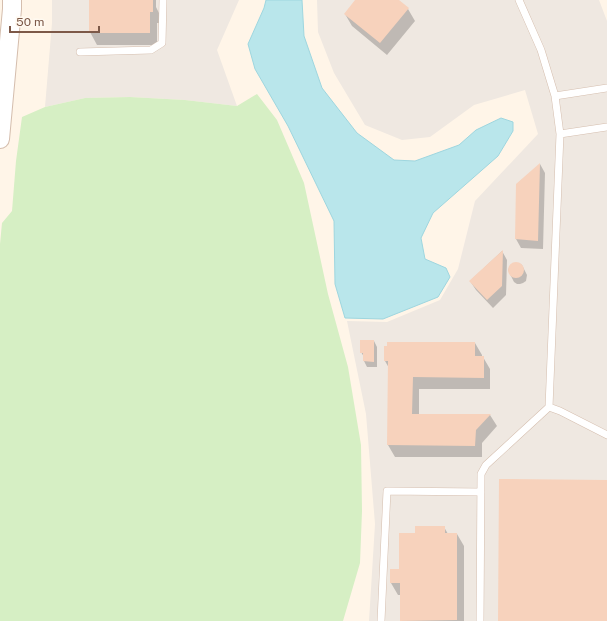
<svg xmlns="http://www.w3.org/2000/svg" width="607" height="621" viewBox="0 0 607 621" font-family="'Public Sans',sans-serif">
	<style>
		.industrial { fill: #efe8e1 }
		.green { fill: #d6efc4 }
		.water { fill: #b9e6eb; stroke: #9ed6df }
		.shadow { fill: #0003 }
		.building { fill: #f7d2bc }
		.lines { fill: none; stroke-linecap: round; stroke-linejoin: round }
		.service-casing { stroke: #d5beae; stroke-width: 8 }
		.tertiary-casing { stroke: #d5beae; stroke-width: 20 }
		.service { stroke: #fff; stroke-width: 7 }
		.tertiary { stroke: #fff; stroke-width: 18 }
	</style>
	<rect width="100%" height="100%" fill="#fff5e8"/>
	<path class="industrial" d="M52 0H239L217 50 237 106 185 100 130 97 85 98 45 107 52 23Z
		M317 0H599L607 21V621H369L375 524 366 414 347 321 387 322 440 300 458 269 475 201 538 134 525 90 474 105 430 137 402 140 365 125 334 73 318 32Z"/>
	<path class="green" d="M257 94 277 120 304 183 328 294 348 367 361 445 362 511 360 563 343 621H0V244L2 223 12 211 16 161 22 117 45 107 85 98 130 97 185 100 237 106Z"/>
	<path class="water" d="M266 0H302L304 36 322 88 357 133 394 160 415 161 459 145 476 130 501 118 513 122V131L498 156 433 213 421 238 425 259 446 268 450 277 438 297 383 319 345 318 335 284 334 221 288 126 255 69 248 44 264 8Z"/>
	<path class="shadow" d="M90 0H156V7L159 13V23H157V45H97L90 32Z
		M357 0H398L408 9 415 21 387 55 352 26 345 14Z
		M540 164 545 173 543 249 521 248 516 239 517 184Z
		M502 251 507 260 506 295 493 308 476 290 470 281Z
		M513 263H519L522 265 527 275 526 281 523 283 520 284H517L514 282 508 270 510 266Z
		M374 341 377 347V367H367L364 361V357L361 352Z
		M475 343 482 355V357H483L490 369V389H419V415H490L497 426 482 443V457H395L388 445 389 368 385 361Z
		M444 527 448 534H457L464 546V621H401V595H398L391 583V570H400L416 534Z"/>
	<path class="building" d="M89 0H153V12H150V33H89Z
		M355 0H399L409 8 380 43 344 14Z
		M540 163 538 241 515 239 516 184Z
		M503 250 502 286 487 300 469 281Z
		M508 270a8 8 0 1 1 16 0a8 8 0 1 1-16 0Z
		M360 340H374V362L363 361V353H360Z
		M387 342H475V356H484V378L413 377 412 414H491L476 430 475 446 387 445 388 361H384V346H387Z
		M499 479 607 480V621H498Z
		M415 526H445V533H457V620L400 621V583H390V569H399V533H415Z"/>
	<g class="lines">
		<defs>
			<path id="service" d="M519 0 541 50 555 96
				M80 52 151 50 162 43 163 0
				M560 134 607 127
				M549 407 560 411 607 435
				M381 621 387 491 481 492
				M480 621 481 474 486 465 549 407 560 134 555 96 607 88"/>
			<path id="tertiary" d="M0 139 12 9V0"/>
		</defs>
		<use href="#service" class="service-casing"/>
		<use href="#tertiary" class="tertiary-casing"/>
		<use href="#service" class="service"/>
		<use href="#tertiary" class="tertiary"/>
	</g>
	<path d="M10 26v6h89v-6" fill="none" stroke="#7d5948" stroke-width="2"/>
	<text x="16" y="26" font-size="12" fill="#7d5948" stroke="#fff9f0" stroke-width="3" paint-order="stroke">50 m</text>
</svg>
